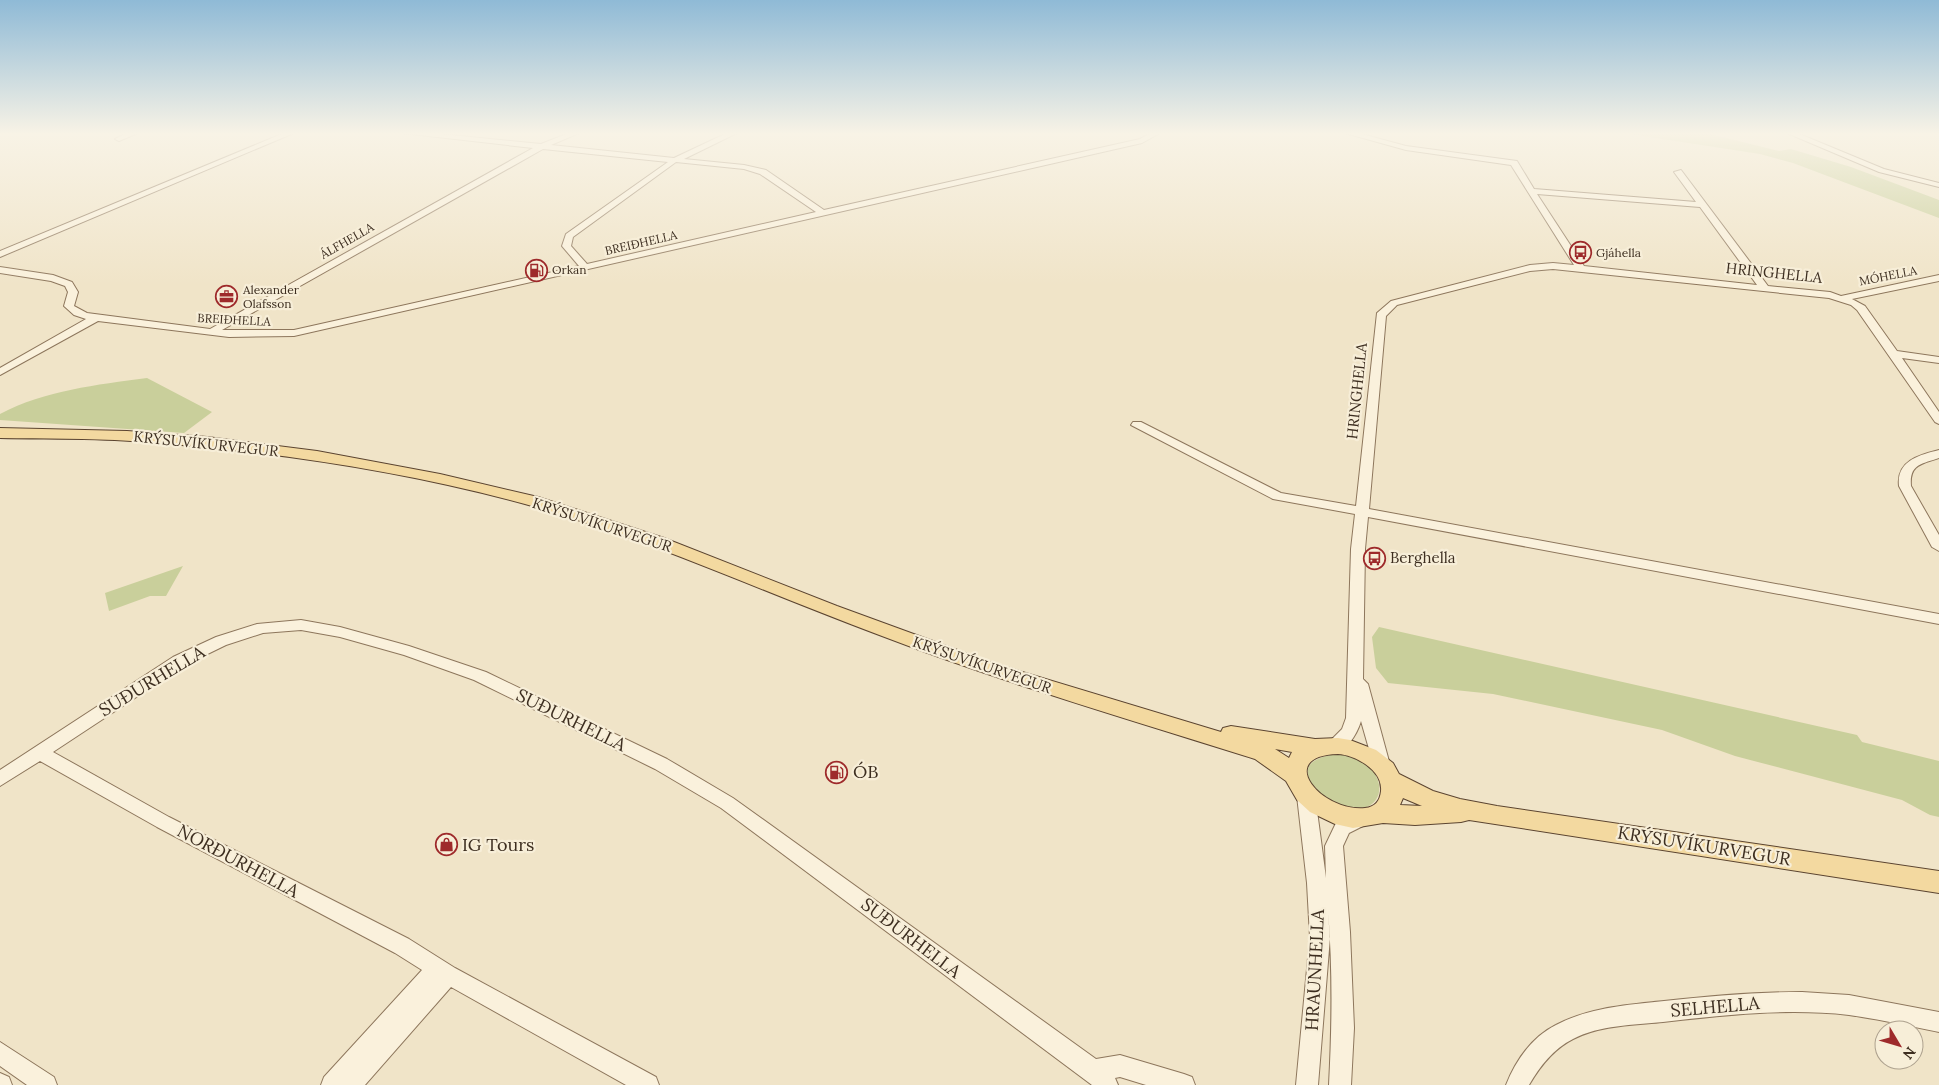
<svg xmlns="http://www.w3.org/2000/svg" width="1939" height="1085" viewBox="0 0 1939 1085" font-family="Lora,serif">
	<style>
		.green { fill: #c9cf9b }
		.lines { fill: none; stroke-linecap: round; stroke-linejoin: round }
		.minor-casing { stroke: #8d765c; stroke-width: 2 }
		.major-casing { stroke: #5b4430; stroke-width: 2 }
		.minor { fill: #faf1dc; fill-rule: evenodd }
		.major { fill: #f3d9a0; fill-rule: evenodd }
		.labels { text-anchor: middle; stroke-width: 4.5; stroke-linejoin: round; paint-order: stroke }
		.far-street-label { font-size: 12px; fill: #3d2e20; stroke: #f7eed8 }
		.far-poi-label { font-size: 12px; fill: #3d2e20; stroke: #f7eed8; text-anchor: start }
		.street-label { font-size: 15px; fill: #3d2e20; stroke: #f7eed8 }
		.poi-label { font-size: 15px; fill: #3d2e20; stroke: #f7eed8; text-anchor: start }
		.near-street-label { font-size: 18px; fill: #3d2e20; stroke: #f7eed8 }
		.near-poi-label { font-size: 18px; fill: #3d2e20; stroke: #f7eed8; text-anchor: start }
	</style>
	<rect width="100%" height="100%" fill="#f0e4c8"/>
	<path class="green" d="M1623 133H1706L1779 151 1791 149 1851 167 1939 200V218L1793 163 1760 154Z
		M147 378 212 412 184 433 0 420V414C46 390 96 385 147 378Z
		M183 566 166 596H150L109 611 105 593Z
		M1379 627 1857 735 1862 742 1939 761V817L1930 815 1902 800 1735 756 1662 730 1493 694 1388 683 1376 668 1372 637Z
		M1337 754C1401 761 1387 833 1331 800 1320 794 1314 791 1309 780 1301 761 1323 756 1337 754Z"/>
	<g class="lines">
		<defs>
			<path id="minor" d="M127 133H138L119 141 115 139Z
				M284 133H294L0 257V251Z
				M402 133H431L541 144 569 133H579L551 145 674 158 727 133H737L684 159 744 165 766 170 824 210 1140 139 1151 133H1160L1142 143 294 336 229 337 98 321 0 375V368L86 319 74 315 64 306 68 292 65 286 51 281 0 273V267L53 275 72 282 78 292 74 306 87 313 210 329 533 148ZM543 149 668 162 566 234 562 246 579 266 294 330H222ZM676 162 744 169 760 174 816 212 587 264 571 246 573 237Z
				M1345 133H1358L1406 146 1517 161 1534 189 1696 202 1674 172 1681 170 1768 286 1830 292 1841 296 1939 275V281L1852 299 1865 306 1897 351 1939 357V363L1902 358 1939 412V424L1935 422 1857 310 1851 305 1829 298 1553 269 1530 271 1397 305 1386 316 1369 509 1939 614V624L1368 517 1365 549 1363 679 1368 684 1390 765 1387 770 1381 772 1375 770 1361 721C1357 734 1346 755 1329 750L1326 745 1342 729 1346 718 1351 549 1355 514 1273 499 1131 425 1133 422H1141L1281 493 1356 506 1377 313 1391 301 1530 265 1553 263 1574 265 1511 165 1406 150ZM1537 194 1700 207 1757 285 1584 266Z
				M1787 133H1797L1884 169 1939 183V187L1879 172Z
				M1939 450V458C1922 464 1909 464 1911 486L1939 535V551L1932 547 1899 486C1896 461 1919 455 1939 450Z
				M301 620 340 627 409 646 486 672 667 759 733 798 1096 1059 1120 1055 1184 1074 1192 1077 1195 1085H1146L1120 1077 1115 1078 1118 1085H1092L721 808 655 769 474 680 404 655 340 637 301 630 263 633 226 645 185 665 53 752 169 817 409 939 455 968 656 1077 659 1085H626L451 987 365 1085H321L324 1077 422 970 395 953 157 827 40 761 0 786V770L173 657 216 637 257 624Z
				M1306 789 1312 791 1315 796 1326 878 1325 846 1336 823 1361 812 1367 814 1370 819 1367 824 1349 833 1343 846 1350 932 1354 1028 1351 1085H1329C1332 1027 1333 970 1328 912L1330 937 1318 1085H1296L1310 937 1307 883 1297 796 1300 791Z
				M1802 992 1849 995 1939 1012V1032C1909 1026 1879 1019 1849 1015 1787 1008 1724 1015 1663 1022 1633 1025 1600 1025 1573 1039 1553 1049 1540 1066 1529 1085H1506C1516 1060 1532 1037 1556 1025 1590 1007 1627 1005 1664 1001 1710 996 1756 992 1802 992Z
				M0 1042 54 1077 57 1085H27L0 1066Z
				M0 1073 9 1077 12 1085H0Z"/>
			<path id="major" d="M0 428 127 431 207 437 317 451 440 474 538 497 664 538 837 606 993 663 1221 732 1223 728 1231 726 1315 739 1338 738 1350 740 1376 750 1393 763 1399 774 1433 791 1460 799 1497 806 1939 871V893L1469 820 1461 822 1415 825 1383 823 1353 828 1335 824 1310 812 1297 800 1286 781 1255 759C1130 720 1005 683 882 636 763 592 647 538 525 504 397 469 263 450 131 441 88 438 44 439 0 438ZM1275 749 1292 752 1289 758ZM1338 754C1355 755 1383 770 1381 791 1380 801 1375 807 1365 808 1321 812 1274 756 1338 754ZM1403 798 1422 806 1400 805Z"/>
		</defs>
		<use href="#minor" class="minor-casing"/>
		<use href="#major" class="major-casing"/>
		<use href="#minor" class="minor"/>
		<use href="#major" class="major"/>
	</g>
	<linearGradient id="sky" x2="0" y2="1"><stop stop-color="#8fbad6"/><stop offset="0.47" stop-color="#f8f3e6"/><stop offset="1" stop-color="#f8f3e6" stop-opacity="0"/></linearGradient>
	<rect width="1939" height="285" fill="url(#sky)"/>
	<defs>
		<symbol id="bus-ring" viewBox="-11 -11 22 22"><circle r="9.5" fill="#f7eed8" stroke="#9e2a2b" stroke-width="1.5"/><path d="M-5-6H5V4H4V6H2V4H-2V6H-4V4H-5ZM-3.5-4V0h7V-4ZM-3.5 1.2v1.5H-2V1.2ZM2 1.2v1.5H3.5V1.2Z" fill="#9e2a2b"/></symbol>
		<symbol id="fuel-ring" viewBox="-11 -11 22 22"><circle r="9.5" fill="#f7eed8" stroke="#9e2a2b" stroke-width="1.5"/><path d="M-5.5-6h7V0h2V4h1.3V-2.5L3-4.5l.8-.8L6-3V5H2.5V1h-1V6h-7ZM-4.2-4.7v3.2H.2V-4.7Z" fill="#9e2a2b"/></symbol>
		<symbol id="office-ring" viewBox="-11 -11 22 22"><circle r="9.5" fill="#f7eed8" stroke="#9e2a2b" stroke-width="1.5"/><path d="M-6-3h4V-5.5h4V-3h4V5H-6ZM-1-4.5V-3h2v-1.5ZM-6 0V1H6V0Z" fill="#9e2a2b"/></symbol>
		<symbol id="shop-ring" viewBox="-11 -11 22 22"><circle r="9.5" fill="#f7eed8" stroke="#9e2a2b" stroke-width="1.5"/><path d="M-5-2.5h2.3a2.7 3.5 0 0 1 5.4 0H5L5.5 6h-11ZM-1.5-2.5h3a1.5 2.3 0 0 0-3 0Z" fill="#9e2a2b"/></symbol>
	</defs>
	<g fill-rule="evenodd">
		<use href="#bus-ring" x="1568" y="240" width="25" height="25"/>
		<use href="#fuel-ring" x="524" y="258" width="25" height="25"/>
		<use href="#office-ring" x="214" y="284" width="25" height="25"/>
		<use href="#bus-ring" x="1362" y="546" width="25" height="25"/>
		<use href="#fuel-ring" x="824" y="760" width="25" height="25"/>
		<use href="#shop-ring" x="434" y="832" width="25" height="25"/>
	</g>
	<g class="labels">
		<g class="far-street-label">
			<text transform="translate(347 241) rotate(-30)" y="4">ÁLFHELLA</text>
			<text transform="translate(641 243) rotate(-13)" y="4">BREIÐHELLA</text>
			<text transform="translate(1888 276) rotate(-11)" y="4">MÓHELLA</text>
			<text transform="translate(234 320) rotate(3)" y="4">BREIÐHELLA</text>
		</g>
		<g class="far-poi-label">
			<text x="1596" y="257">Gjáhella</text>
			<text x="552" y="274">Orkan</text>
			<text x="243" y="294">Alexander<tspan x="243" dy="14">Olafsson</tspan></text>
		</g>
		<g class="street-label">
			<text transform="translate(1774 273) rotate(6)" y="5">HRINGHELLA</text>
			<text transform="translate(1357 391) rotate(-84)" y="5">HRINGHELLA</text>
			<text transform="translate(206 444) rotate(6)" y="5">KRÝSUVÍKURVEGUR</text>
			<text transform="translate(602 525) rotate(18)" y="5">KRÝSUVÍKURVEGUR</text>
			<text transform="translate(982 665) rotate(19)" y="5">KRÝSUVÍKURVEGUR</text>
		</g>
		<g class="poi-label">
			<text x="1390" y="563">Berghella</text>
		</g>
		<g class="near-street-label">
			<text transform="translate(152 681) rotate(-31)" y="6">SUÐURHELLA</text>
			<text transform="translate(571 720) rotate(26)" y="6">SUÐURHELLA</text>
			<text transform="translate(1704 846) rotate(9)" y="6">KRÝSUVÍKURVEGUR</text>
			<text transform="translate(238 861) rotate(28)" y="6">NORÐURHELLA</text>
			<text transform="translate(911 938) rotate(37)" y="6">SUÐURHELLA</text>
			<text transform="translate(1315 970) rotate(-87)" y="6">HRAUNHELLA</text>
			<text transform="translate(1715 1007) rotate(-5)" y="6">SELHELLA</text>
		</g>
		<g class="near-poi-label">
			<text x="853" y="778">ÓB</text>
			<text x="462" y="851">IG Tours</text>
		</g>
	</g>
	<g transform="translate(1899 1045) rotate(128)"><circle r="24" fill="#f7eed8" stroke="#ada18e"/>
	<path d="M0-4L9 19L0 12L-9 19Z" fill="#9e2a2b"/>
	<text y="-8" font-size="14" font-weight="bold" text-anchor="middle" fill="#3d2e20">N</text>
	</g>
</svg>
